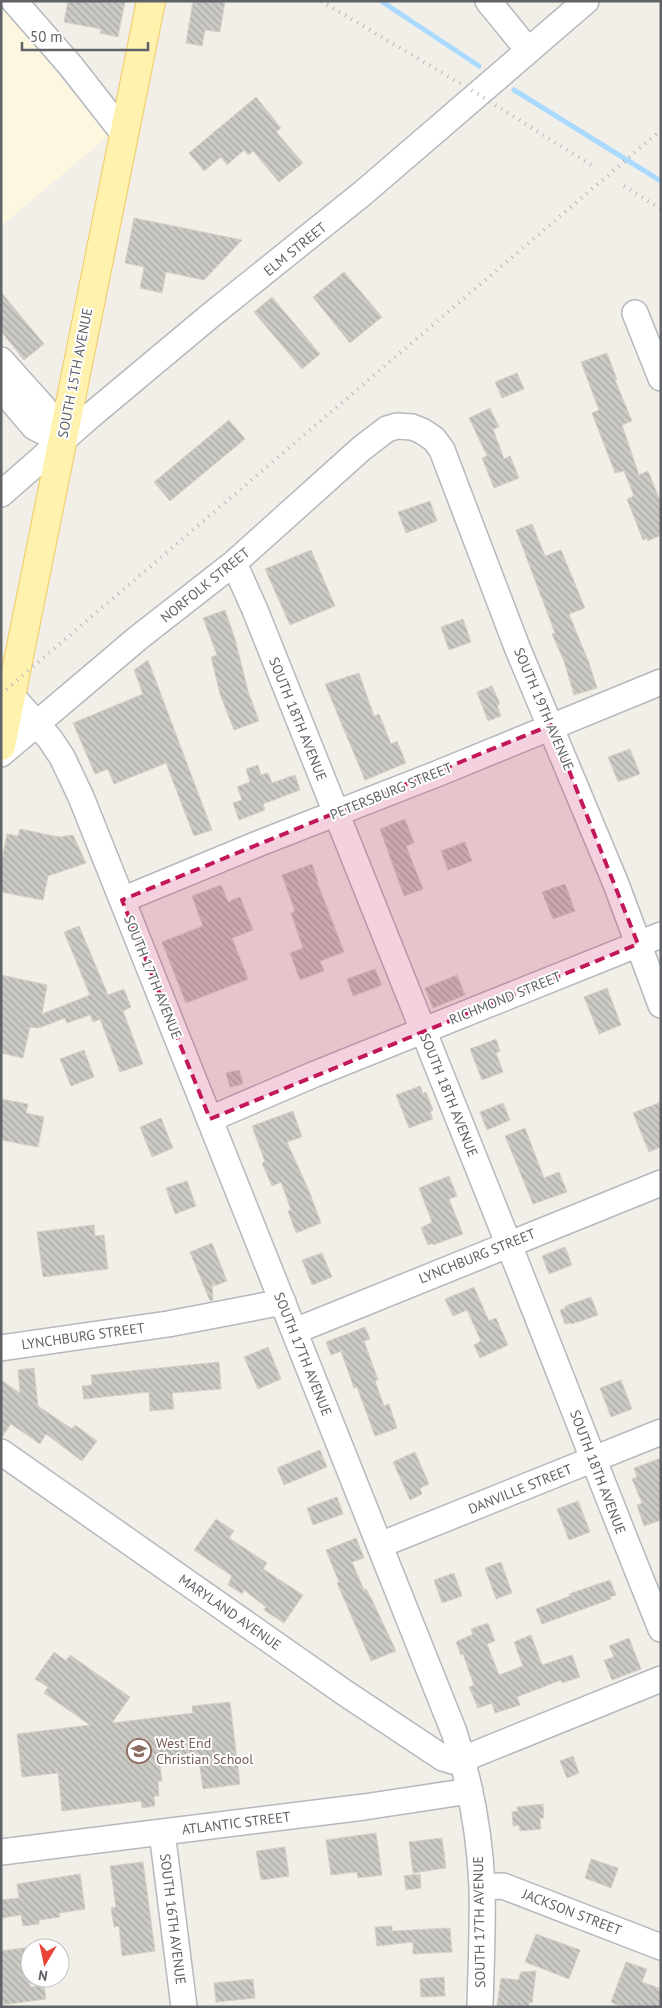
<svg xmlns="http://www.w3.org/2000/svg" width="662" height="2008" viewBox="0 0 662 2008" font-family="'PT Sans',sans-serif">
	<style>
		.commercial { fill: #fef7e0 }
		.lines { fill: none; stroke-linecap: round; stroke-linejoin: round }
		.stream { stroke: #aadaff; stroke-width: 5 }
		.building { fill: url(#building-back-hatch); stroke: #d6d1c6 }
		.minor-casing { stroke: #b5b8bc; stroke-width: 28 }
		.major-casing { stroke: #f2c960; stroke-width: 30 }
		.minor { stroke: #fff; stroke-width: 25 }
		.major { stroke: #fff2af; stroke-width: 28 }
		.rail { stroke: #b6b7b8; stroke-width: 4; stroke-dasharray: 1 6; stroke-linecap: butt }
		.marked { fill: #c2185b; fill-opacity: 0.2; stroke: #c2185b; stroke-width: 4; stroke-dasharray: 10 6; stroke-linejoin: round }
		.labels { text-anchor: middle; stroke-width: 4; stroke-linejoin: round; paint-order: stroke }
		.street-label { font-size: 14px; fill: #5f6368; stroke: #fff }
		.education-label { font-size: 14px; fill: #785e54; stroke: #fff; text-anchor: start }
	</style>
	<defs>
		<pattern id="building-back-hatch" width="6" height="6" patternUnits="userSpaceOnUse" patternTransform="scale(1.25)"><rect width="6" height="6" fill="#cccac5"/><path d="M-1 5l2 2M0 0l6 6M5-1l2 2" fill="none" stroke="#a9a8a4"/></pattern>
	</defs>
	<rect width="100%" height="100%" fill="#f1efe8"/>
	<path class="commercial" d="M1 4 108 136 1 226Z"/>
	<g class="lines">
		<path class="stream" d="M381 1 479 66
			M514 90 661 181"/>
	</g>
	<path class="building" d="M68 1H125L118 37 100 33 101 29 64 22Z
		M193 1H225L220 32 205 30 202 46 186 43Z
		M256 97 281 128 276 132 303 163 279 182 253 151 248 155 244 150 227 165 221 157 204 171 189 153Z
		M134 218 242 240 204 280 166 272 162 293 140 288 144 267 125 263Z
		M344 272 382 317 350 343 313 297Z
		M1 292 44 344 24 360 1 331Z
		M272 297 320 354 302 369 254 312Z
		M607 353 617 380H615L632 421 622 425 639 475 648 471 661 503V535L648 541 647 538 643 540 627 499 634 496 624 471 615 473 592 413 599 410 581 362Z
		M517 373 524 389 502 398 495 382Z
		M490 408 499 427 493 429 504 459 510 456 519 478 494 488 482 458 487 456 469 418Z
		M229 420 245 439 170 501 154 482Z
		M430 501 437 521 406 533 398 512Z
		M532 524 545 556 561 550 585 608 569 614 589 663 597 688 574 695 564 661 552 634 555 633 516 530Z
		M311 550 335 606 290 625 265 569Z
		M225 610 235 639 248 691 259 721 234 730 220 694 211 657 217 655 203 618Z
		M463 619 471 642 449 650 441 627Z
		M148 660 212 830 194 836 166 763 114 784 108 769 95 774 73 723 143 694 134 670Z
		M359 673 374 716 379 714 391 744 397 741 406 763 365 780 325 684Z
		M492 686 500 704 497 705 501 716 488 721 477 692Z
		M630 749 640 774 618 782 608 757Z
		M258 765 261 775 268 773 272 783 295 775 300 790 263 804 265 810 239 820 233 803 242 800 237 787 250 782 246 769Z
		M405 819 414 843 406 846 423 889 404 896 380 829Z
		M20 829 59 837 73 835 86 863 48 876 43 900 1 892V865L7 834 18 836Z
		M465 842 472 861 448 870 441 851Z
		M312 864 318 882H317L344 952 320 961 324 971 300 980 290 953 303 948 291 913 295 911 282 875Z
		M565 884 575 911 553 919 542 892Z
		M221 885 228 902 240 897 253 930 232 938 248 979 186 1003 162 942 203 926 192 896Z
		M79 926 108 995 124 989 131 1007 123 1011 143 1064 120 1072 100 1019 93 1022 90 1015 67 1023 65 1018 39 1028 30 1027 23 1058 1 1053V975L47 985 42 1014 90 995 64 932Z
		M375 969 382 985 353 996 347 979Z
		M457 975 465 995 433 1008 425 988Z
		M607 988 621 1025 599 1034 584 997Z
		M496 1039 500 1051 496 1053 503 1072 482 1080 470 1049Z
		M84 1050 94 1077 71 1086 60 1059Z
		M239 1070 243 1084 230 1087 226 1073Z
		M420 1086 423 1094 426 1092 433 1110 430 1112 433 1119 409 1128 396 1095Z
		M1 1099 28 1104 26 1113 44 1117 38 1147 1 1140Z
		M661 1102V1147L649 1152 633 1113Z
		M503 1103 510 1120 487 1130 480 1112Z
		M293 1111 302 1137 287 1142 309 1191 321 1223 296 1233 288 1211 291 1210 281 1182 272 1186 262 1163 265 1162 252 1126Z
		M161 1118 173 1148 152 1157 140 1127Z
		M525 1128 544 1178 559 1172 567 1192 533 1204 505 1136Z
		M449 1176 457 1196 449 1199 463 1234 433 1245V1243L428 1245 421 1228 432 1222 419 1188Z
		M187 1181 196 1206 175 1214 166 1188Z
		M94 1225 95 1236 104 1235 108 1269 43 1277 37 1232Z
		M212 1243 227 1281 214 1286 212 1280 213 1300 210 1301 190 1252Z
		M565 1247 572 1265 549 1274 542 1256Z
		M322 1253 332 1277 312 1285 302 1260Z
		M474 1287 489 1321 496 1318 508 1345 480 1358 474 1345 481 1341 467 1310 453 1316 445 1299Z
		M591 1297 598 1315 572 1324 571 1323 565 1324 560 1310 566 1308 565 1306Z
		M365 1327 370 1339 364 1341 378 1380 375 1381 384 1406 389 1404 397 1428 375 1436 357 1387 354 1388 341 1351 331 1355 326 1342Z
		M268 1347 281 1379 258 1389 244 1357Z
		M219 1362 221 1389 172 1393 174 1409 150 1411 149 1392 84 1399 82 1386 92 1385 91 1375Z
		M34 1368 38 1406 72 1429 75 1425 97 1441 82 1461 46 1434 40 1444 11 1424 1 1438V1380L20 1393 18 1370Z
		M621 1380 632 1409 611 1417 600 1388Z
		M320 1450 327 1467 284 1485 277 1468Z
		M415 1452 429 1484 420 1488 422 1494 410 1500 393 1462Z
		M661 1458V1520L644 1526 637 1505 642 1503 632 1479 637 1477 634 1468Z
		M337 1497 343 1514 313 1525 307 1508Z
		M578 1501 590 1532 569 1540 557 1509Z
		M216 1519 234 1531 229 1538 267 1563 263 1569 303 1595 284 1623 264 1610 266 1607 244 1590 242 1594 228 1585 232 1576 194 1550Z
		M356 1538 364 1558 352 1562 364 1590 366 1589 372 1600 396 1651 371 1661 337 1583 339 1582 326 1550Z
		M501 1562 512 1593 496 1599 485 1568Z
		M454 1573 462 1596 442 1603 434 1580Z
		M610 1580 616 1595 610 1597 611 1599 542 1624 536 1609 570 1596 569 1594Z
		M488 1623 495 1641 487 1644 499 1675 523 1666 514 1642 531 1635 542 1665 572 1655 580 1677 562 1683 561 1680 517 1697 520 1705 495 1713 492 1703 478 1708 469 1687 474 1685 463 1654 461 1655 456 1642 473 1634 471 1629Z
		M629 1638 641 1669 612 1680 604 1660 614 1657 609 1646Z
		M54 1652 66 1661 70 1655 130 1697 112 1723 193 1713 192 1706 230 1702 240 1784 203 1789 198 1753 159 1758 162 1781H158L159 1796H154L155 1806 142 1808 141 1801 62 1811 58 1773 22 1777 17 1734 90 1725 44 1693 48 1687 35 1679Z
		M573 1756 579 1773 567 1778 560 1761Z
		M543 1804 544 1818H540L541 1829 520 1831 519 1825 513 1826 512 1812 518 1811 517 1807Z
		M376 1833 382 1875 358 1878 357 1872 331 1875 326 1840Z
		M442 1838 446 1868 413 1873 409 1842Z
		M285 1847 289 1876 261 1880 256 1851Z
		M591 1859 618 1868 611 1888 585 1878Z
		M143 1862 155 1951 122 1956 119 1926 114 1927 111 1908 116 1907 110 1866Z
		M80 1874 85 1909 59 1913 60 1917 39 1920V1924L23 1926 21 1915 1 1918V1900L19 1898 17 1884Z
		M420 1874 421 1888 406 1890 404 1876Z
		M392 1926V1931L450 1928 452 1952 413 1954V1942L377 1946 375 1927Z
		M536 1934 580 1950 569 1979 525 1962Z
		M30 1947V1987L44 1985 46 1999 1 2005V1951Z
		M626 1962 647 1969 642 1982 661 1989V2007H623L611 2002Z
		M536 1971 532 2003 529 2002V2007H497L501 1978 518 1980 521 1972Z
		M444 1977 445 1996 421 1997 420 1979Z
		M253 1979 255 1998 216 2002 214 1983Z"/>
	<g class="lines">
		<defs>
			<path id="minor" d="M14 1 70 65 124 134
				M488 1 528 50
				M635 313 661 378
				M1 360 44 408 62 441
				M1 388 34 427 62 441
				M1 494 89 417 211 315 363 193 586 1
				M234 563 255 610C339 822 425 1033 509 1245 560 1373 609 1501 661 1629
				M11 695 50 739 62 757 81 797 454 1732C470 1782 480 1835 482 1887 483 1927 481 1967 480 2007
				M1 754 138 638 234 563 362 448 387 429 397 426 412 427 422 431 434 439 442 450 517 647 616 884 661 1005
				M122 900 260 843 439 773 661 682
				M210 1119 315 1074 661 935
				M295 1331 661 1183
				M1 1348 168 1324 283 1302
				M1 1452 345 1693 443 1758 453 1761 463 1759 661 1679
				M380 1545 661 1432
				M162 1832 184 2007
				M1 1852 364 1807 470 1791
				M482 1887 503 1886 661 1947"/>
			<path id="major" d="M1 746 151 1"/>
		</defs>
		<use href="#minor" class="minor-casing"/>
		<use href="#major" class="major-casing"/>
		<use href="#minor" class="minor"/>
		<use href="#major" class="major"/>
		<path class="rail" d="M321 1 478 94 591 165
			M624 186 661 209
			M1 694 661 130"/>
	</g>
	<path class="marked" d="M551 725 638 944 210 1119 122 900Z"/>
	<defs>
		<symbol id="school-ring" viewBox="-11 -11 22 22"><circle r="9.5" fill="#fff" stroke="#8d6e63" stroke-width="1.5"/><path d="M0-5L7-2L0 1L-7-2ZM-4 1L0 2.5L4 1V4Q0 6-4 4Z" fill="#8d6e63"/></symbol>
	</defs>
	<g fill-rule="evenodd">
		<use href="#school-ring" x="125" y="1737" width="28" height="28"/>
	</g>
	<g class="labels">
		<g class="street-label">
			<text transform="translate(295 249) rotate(-39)" y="5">ELM STREET</text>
			<text transform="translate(75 373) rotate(-79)" y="5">SOUTH 15TH AVENUE</text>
			<text transform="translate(205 585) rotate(-39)" y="5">NORFOLK STREET</text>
			<text transform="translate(544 709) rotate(67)" y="5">SOUTH 19TH AVENUE</text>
			<text transform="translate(298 719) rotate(68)" y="5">SOUTH 18TH AVENUE</text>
			<text transform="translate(391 791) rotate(-22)" y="5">PETERSBURG STREET</text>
			<text transform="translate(153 977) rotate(68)" y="5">SOUTH 17TH AVENUE</text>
			<text transform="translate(505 998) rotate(-22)" y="5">RICHMOND STREET</text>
			<text transform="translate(449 1095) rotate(68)" y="5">SOUTH 18TH AVENUE</text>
			<text transform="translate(477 1256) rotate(-22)" y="5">LYNCHBURG STREET</text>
			<text transform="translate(83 1336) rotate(-8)" y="5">LYNCHBURG STREET</text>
			<text transform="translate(303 1354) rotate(68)" y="5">SOUTH 17TH AVENUE</text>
			<text transform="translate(598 1472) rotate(69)" y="5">SOUTH 18TH AVENUE</text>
			<text transform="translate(520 1489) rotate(-22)" y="5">DANVILLE STREET</text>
			<text transform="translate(230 1612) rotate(35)" y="5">MARYLAND AVENUE</text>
			<text transform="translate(236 1823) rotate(-7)" y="5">ATLANTIC STREET</text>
			<text transform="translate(572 1912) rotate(21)" y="5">JACKSON STREET</text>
			<text transform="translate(173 1919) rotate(83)" y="5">SOUTH 16TH AVENUE</text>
			<text transform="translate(479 1922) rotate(-91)" y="5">SOUTH 17TH AVENUE</text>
		</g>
		<g class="education-label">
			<text x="156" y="1748">West End<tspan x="156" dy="16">Christian School</tspan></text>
		</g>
	</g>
	<rect width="662" height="2008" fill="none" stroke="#5f6368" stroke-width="5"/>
	<g transform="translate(45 1963) rotate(189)"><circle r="24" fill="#ffffff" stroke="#bfc1c3"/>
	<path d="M0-4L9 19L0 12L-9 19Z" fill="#ea4335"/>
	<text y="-8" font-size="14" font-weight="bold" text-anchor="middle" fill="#5f6368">N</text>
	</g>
	<path d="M22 42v8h126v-8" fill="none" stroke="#5f6368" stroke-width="2.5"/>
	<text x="30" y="42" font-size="15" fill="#5f6368" stroke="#ffffff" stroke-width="4" paint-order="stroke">50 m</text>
</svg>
